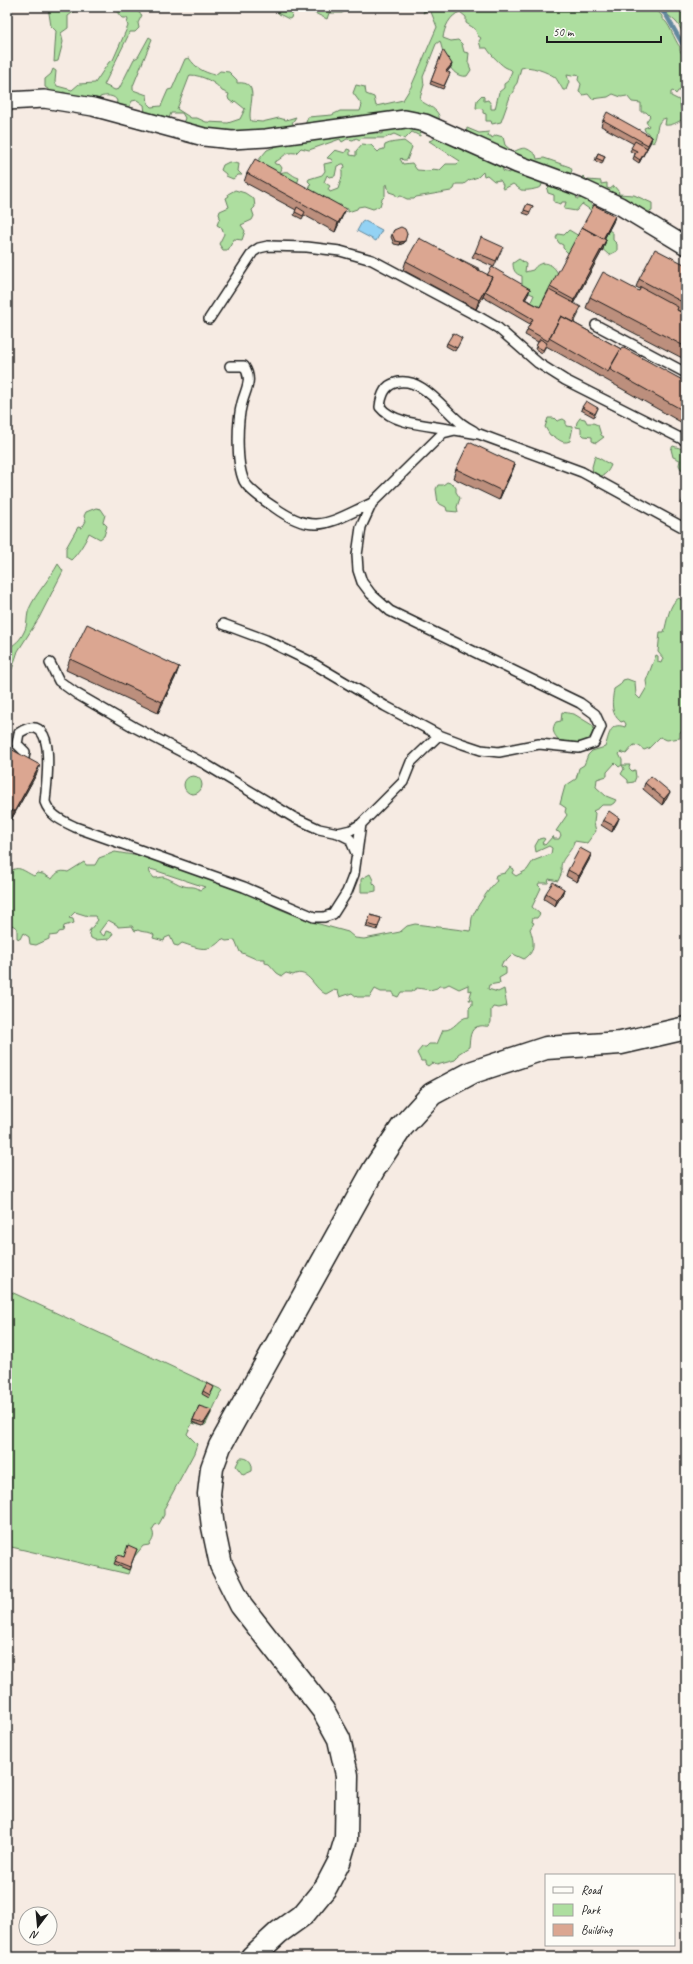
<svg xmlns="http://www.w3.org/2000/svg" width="693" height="1964" viewBox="0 0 693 1964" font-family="Caveat,sans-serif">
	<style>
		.green { fill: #adde9f; stroke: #647d5e; fill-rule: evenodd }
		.water { fill: #93d2f4; stroke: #63899e }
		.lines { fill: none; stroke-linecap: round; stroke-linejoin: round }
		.stream { stroke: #63899e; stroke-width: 4.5 }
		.lane-casing { stroke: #1c1c1c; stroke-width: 12 }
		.street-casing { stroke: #1c1c1c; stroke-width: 20 }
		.primary-casing { stroke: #1c1c1c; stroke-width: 25 }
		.lane { stroke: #fdfcf7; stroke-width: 9 }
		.street { stroke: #fdfcf7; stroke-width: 17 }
		.primary { stroke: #fdfcf7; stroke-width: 22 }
		.wall { fill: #bc8f7d; stroke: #1c1c1c }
		.shaded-wall { fill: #997466; stroke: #1c1c1c }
		.building { fill: #dba691; stroke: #1c1c1c }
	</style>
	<rect width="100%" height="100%" fill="#f6ebe3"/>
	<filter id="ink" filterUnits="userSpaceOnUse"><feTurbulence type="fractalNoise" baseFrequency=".025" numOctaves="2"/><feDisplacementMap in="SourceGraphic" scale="8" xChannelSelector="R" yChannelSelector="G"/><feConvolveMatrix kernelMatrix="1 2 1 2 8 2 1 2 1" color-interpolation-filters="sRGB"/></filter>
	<g filter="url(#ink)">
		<path class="green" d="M48 7H80L68 16V28L61 33 63 42 58 61 54 62 56 31 51 26Z
			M117 7H138L139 13 142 15 138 23 139 28 135 32H130L104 85 115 90 119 89 134 59 138 57 149 37 152 39 133 86V90L147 95 148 104 151 107 161 106 168 90 172 89 185 59 189 58C196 68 203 72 215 75L220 71 229 72 237 80V83C263 80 246 110 251 121L262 122 279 118 286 120 296 117 292 123 296 126 305 125 308 117 332 115 340 111H360L362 105 353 93 356 85 365 87 366 94 374 97 376 106 403 100 411 87 437 27 431 12 428 10 423 13 426 7H654L662 16V19C669 21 674 40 680 47V51L686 59V90L678 91 676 94 673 91 671 92V96L679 100 684 119C677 122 672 126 665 125L666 118C654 120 659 135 653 143L649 140 648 133 645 131 644 128 649 126 646 122 650 116 646 112H641V103L632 102 627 96 621 97 613 94 608 97 592 99 588 94 583 95 579 92 581 84 578 80 579 75 576 74 572 76 567 75 569 82 566 90H563C562 88 556 78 555 77 547 72 530 65 521 68L517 83 514 87V92L511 94 501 122 492 124 491 121H486V114L483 113V109L476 108 477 100 482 95 484 97V101L488 100 491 104V109H495L499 92 504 88V84L508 81 512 71C511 69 509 69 507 68 503 67 489 53 487 48H481L479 41 481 38 478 36 475 29 466 23V17L460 12C450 15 444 28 443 38L451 41 458 40 462 44 464 52 469 53 468 62 471 70 467 76C450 79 443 53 440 41L436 44 423 77 424 85 420 98 421 101C428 106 444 111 438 124L364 121 218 135 183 123 185 118 182 113H171L169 118 171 120 145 113 144 105 137 100 132 101 130 105V108L137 112 116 106 117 101C115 95 105 95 100 97L99 100 70 96 64 92 55 94 45 87V79L51 74 53 69 56 71 55 82 57 86 72 90 79 84 95 83 109 62 113 60 128 26 127 23 128 20 127 18H122L116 11ZM190 75C202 75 217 83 222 91L229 94 228 97 229 100 233 103 235 101 245 109 240 119 228 123 206 122 197 118H191L177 109Z
			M294 7 291 18 289 19 279 14 275 8Z
			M302 7H351L342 13H329L327 19Z
			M661 7H686V43C684 37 681 27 676 22 671 17 665 14 661 7Z
			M427 126 421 131 420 136 412 132 405 139 394 134 385 138H362L360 140 356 138 353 140 347 139 342 142 340 139 309 150 301 148 296 153C283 151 284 159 274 162L275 164 280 165 282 168 280 173C291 169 289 175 299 178L297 184 252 168 267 150 289 141 374 132 381 134 384 132 385 129Z
			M467 128 479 133 489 132 488 136H491L492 138 496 135 503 137 505 145 513 152C524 147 525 146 536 155L537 159 544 158 570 167 572 170 570 176 502 161 503 171 509 173 511 170 575 191 577 199 584 198 593 206 595 205 604 212H608L609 215 592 211 582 204 576 211 564 209 566 202H562L561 204 554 202V195L548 193 547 189 549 187 547 184H542L541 187C536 189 528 191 521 190L513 184 504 189 502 188 503 185 500 180 494 181 487 175 484 176 483 172 478 177 469 180 464 184H456L454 189 451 191 416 197 414 199H407L401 196 397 197 395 194 389 192 387 184 385 185V196L382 199 380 206 373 209 364 206 358 207 357 209 348 212V209L342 207 341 205H335L328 200V198L324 199 310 192 309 185 311 184 308 181 309 179 322 175 325 171 324 164 333 162 331 159 327 158 335 150 345 153 347 149 350 150V155L356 156V151L362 144 371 145 378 152 380 150 384 149 385 145C390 142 398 142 404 141L412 147 407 160H403L401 158 400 159 403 164 412 163 417 170 430 171 432 169 440 170 446 164H457L460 161 429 141 434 139 436 136 466 135ZM342 164H344L345 167 342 171V177L338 189 330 192 328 189 330 186 324 182 327 175 329 177 335 176 337 166Z
			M229 162 239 164 238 171 242 175H238L233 179 226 176V174L221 170 223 165Z
			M583 176 587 180 601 181V184L607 183V188L610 189 614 186 619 192 618 194 634 195 652 203V211L646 213 581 179Z
			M235 190 245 193 254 199 255 207 252 210 254 216 252 220 241 225 245 231 242 240 234 239 228 250H223L219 244 224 234 222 228 217 225 220 217 219 214 220 211 229 207 226 198 229 196 228 194Z
			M569 230 579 236 569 254 563 248V245L559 243 556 238 558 234 564 235Z
			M604 230H609L613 233V240L617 244V251L609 255 600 247Z
			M519 259 526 264 525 272 533 270C540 259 553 262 558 274L545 312 530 304 534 295 529 293 528 288 522 286V276C515 274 513 270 513 263Z
			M548 418H554L557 421 563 419 566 421V426L573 427 570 441C561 445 558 437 550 435L545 427Z
			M580 418 585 419 587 423H593L598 425 601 435 604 437 596 443 592 441V437L584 436 581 433V428L576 427 577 422Z
			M673 446 686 450V471L681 469 679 465 680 460 673 457 671 449Z
			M595 456 611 465C608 472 605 476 597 477L593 473 592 467Z
			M447 482 453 484 456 488V492L460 498 457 507 458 512 447 511 446 507 438 503 436 489 438 485H443Z
			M96 508 101 509 105 515 103 522 107 526 104 536 100 539 89 533C86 541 77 555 71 560L66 557V548L78 527 82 528 86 521 84 516 86 512Z
			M58 564 63 571 39 618 18 651 12 669 9 671 7 679C7 670 4 655 10 648 16 642 19 642 24 632 28 625 26 617 29 609 36 593 50 579 58 564Z
			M679 598 681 600 686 599V730L680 732V738L667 740 660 737 649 748 644 750 639 746 634 745 626 754 621 752 619 754 622 760V765H630L629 768 632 771 635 770 636 777 634 782 628 783V780L621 774 624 769 622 765 619 767 615 763 607 772V776L597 779 596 787 606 796 616 800 614 803 611 805H602L599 808 593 811 595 813 594 823 596 831 587 843 574 841C573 853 557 859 562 872L558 881 549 879 548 883H539L538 885 541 888 532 907 540 914 537 918H533L532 922 534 923 530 929C534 941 536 952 524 959L513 954 506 961H503L501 966 506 968V974L499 978 500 983 489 985 488 989 498 992 504 989 507 1006 499 1008 493 1007 491 1010V1022L489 1026C486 1027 483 1025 480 1026 469 1027 470 1040 469 1047L458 1054 457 1058 455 1060 437 1065 432 1063 428 1066 425 1064V1061H421L417 1053 422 1047H426L429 1044H437L443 1030C455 1031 458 1017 469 1017V1008L472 1005V1000H469L472 990 468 991V985L459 989 449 984 445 986H439L437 988 430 990 417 988 411 992H401L398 997 393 995V992H381L375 989 370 997H357L352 993 340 997 338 991 333 990 326 994C314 990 309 967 293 975L286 973 282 976 277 973 269 964 265 963V959H256L240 952 235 940 226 941 222 939C209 954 198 948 182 943L178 946 174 945 170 936 165 938 164 941 153 938 154 935C150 931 143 933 138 930L135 931 132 926 118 927 117 925 108 920 99 932 104 936 106 931 113 933 110 939 95 940 91 938 89 931 98 920 95 916H88L75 912 69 918 73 919 74 923 64 926 63 931 59 932 57 935 49 936V939L36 945 30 944 29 937 23 933 20 939 17 938V928L12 925 7 929V871L10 872C18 864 25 872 34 876L37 873 43 874 52 879C57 872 60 870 68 872L84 862 86 865H95L99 858 115 852 145 857 239 888 277 908 312 922 348 932 355 938 364 939 400 932 407 926 415 924 470 931C472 926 471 922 472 918 474 911 491 885 497 881L495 878 496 875 505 873 510 867 514 869 512 873 516 876 527 870 533 861 551 854 552 848 549 846 536 852 535 846 539 839 543 838 545 839 542 843 545 845 553 836 554 839H559L561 835 559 832 556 831 567 815 565 812 566 808 560 804 565 786 576 779 579 768 584 765 588 755 592 751 605 747C609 737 609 721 625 727L626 724 624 721 621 722C610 713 612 702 614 689L620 685 623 680 627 679 635 682 636 695 640 699 647 687 646 681 656 655 658 656V662L661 663 663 658 658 652 660 632H664C667 622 669 603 679 598ZM149 869 154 870 205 887 200 890C194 885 190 888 184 886 177 884 169 878 163 877 161 877 157 878 154 878L150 873Z
			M562 712 574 714 592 725 594 728C591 745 576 744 562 743 555 736 550 731 556 722L561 721Z
			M184 785a9 9 0 1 1 18 0a9 9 0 1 1-18 0Z
			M370 874 373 880V883L376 886V891L371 892H361V879Z
			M7 1290 222 1390 206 1424 203 1426 192 1423 187 1434 197 1444 194 1453 164 1509V1515L159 1524 155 1525 152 1530C155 1536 153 1540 149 1545L143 1546 134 1557 128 1574 7 1546Z
			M240 1458C249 1457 253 1463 252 1471L243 1475 236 1466Z"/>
		<path class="water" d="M363 220 382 230 376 241 357 231Z"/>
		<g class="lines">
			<path class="stream" d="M658 7 666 15 686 50"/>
			<defs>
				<path id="lane" d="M209 319 253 252 259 248 268 246 307 247 340 251 372 260 479 317 498 328 538 363 565 380 686 441
					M596 325 686 373
					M230 366H244C253 380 246 388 242 403 237 421 236 463 244 481 248 489 266 502 274 507 315 537 330 522 372 503
					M453 430C431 425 394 425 380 407 381 397 384 386 395 383 421 375 443 409 461 423 465 426 470 429 474 431
					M223 624 266 640 309 661 385 706 439 735 463 744 481 750 499 752 539 744 579 748 594 743 601 727 595 714 580 703 390 611 371 594 362 582 358 570 357 555 361 527 372 503 443 433 455 430 479 434 582 472 686 529
					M50 663 59 681 77 694 134 727 205 764 293 817 319 829 338 833 351 830 361 824 403 782 411 762 439 735
					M24 758 25 752 17 744 19 733C59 707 46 786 45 802 50 816 63 821 75 827L244 887 314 917H324L333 914 347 892 354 874 361 824
					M338 833 350 839 356 853"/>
				<path id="street" d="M7 101 44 99 93 107 204 137 232 140 266 138 405 119 425 123 517 164 577 186 620 206 686 246"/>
				<path id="primary" d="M252 1957 279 1932 304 1914 326 1887 339 1862 346 1839 347 1775 339 1739 323 1710 241 1605 221 1565 213 1527 209 1494 212 1468 220 1446 374 1169 402 1127 432 1094 473 1072 546 1048 621 1043 686 1028"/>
			</defs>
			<use href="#lane" class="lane-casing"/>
			<use href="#street" class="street-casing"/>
			<use href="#primary" class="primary-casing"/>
			<use href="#lane" class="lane"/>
			<use href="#street" class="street"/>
			<use href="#primary" class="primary"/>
		</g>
		<path class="wall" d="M443 50 451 67 447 72 450 73 443 89 430 84Z
			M603 120 652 137 650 143 639 163 633 159 635 154 630 151 634 144 601 126Z
			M598 153 605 156 602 164 595 161Z
			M247 173 346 209 342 217 335 232 304 215 302 219 294 215 296 210 244 182Z
			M527 204 533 206 529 215 523 213Z
			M615 216 613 222 604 239 606 240 603 249 573 303 579 313 574 323 621 349 686 382V425L546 346 542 353 535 349 538 342 525 335 530 324 483 297 476 309 403 270 406 261 480 271 487 275 530 289 525 299 540 307 550 287Z
			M394 230 407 234 404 243 399 245 394 244 391 237Z
			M475 252 500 253 494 267 472 257Z
			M686 265V314L677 310 686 315V360L586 308 590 297 639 291 640 289 636 287 639 279Z
			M462 338 455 351 446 346 447 343Z
			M582 407 598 408 594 417 581 410Z
			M515 464 512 472 499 500 453 478 456 469Z
			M686 493V507L681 504Z
			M70 659 179 667 175 678 158 713 66 670Z
			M7 747 37 773 11 820 7 818Z
			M645 783 667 798 662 805 643 789Z
			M619 818 617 823 612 832 601 825 603 820Z
			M591 854 589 860 577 882 566 876 568 870Z
			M564 889 562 895 555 906 544 899 546 893Z
			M370 915 381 918 377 930 366 927Z
			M213 1389 209 1398 202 1394 203 1391Z
			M199 1406 211 1413 203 1426 192 1422Z
			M137 1549 129 1570 114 1564 118 1555 124 1557Z"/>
		<path class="shaded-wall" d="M452 64 451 67 445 74 446 71Z
			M652 137 650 143 639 163 640 160 647 148Z
			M346 209 342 217 335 232 338 223Z
			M615 216 613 222 600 247 602 241Z
			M606 240 603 249 571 308 574 300Z
			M405 241 404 243 399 245 400 242Z
			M492 277 485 291 483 297 476 309 479 300Z
			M530 289 528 295 522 305 524 299Z
			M515 464 512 472 499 500 502 491Z
			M179 667 175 678 158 713 162 702Z
			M40 765 37 773 11 820 14 812Z
			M670 792 667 798 662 805 664 799Z
			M619 818 617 823 612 832 614 826Z
			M591 854 589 860 577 882 579 876Z
			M564 889 562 895 555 906 557 900Z"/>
		<path class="building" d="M443 50 452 64 446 71 450 73 444 86 431 81Z
			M607 112 652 137 648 145 603 120Z
			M635 141 647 148 640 160 634 156 637 151 631 148Z
			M598 153 605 156 603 161 596 158Z
			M255 159 346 209 338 223 247 173Z
			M527 204 533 206 530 212 524 210Z
			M594 205 615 216 603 239 582 227Z
			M297 207 305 212 303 216 295 212Z
			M401 227 405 229 407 234 405 241 400 242 395 241 392 234 394 230Z
			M582 227 606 240 574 300 550 287Z
			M481 237 503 247 496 261 475 252Z
			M419 238 492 277 479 300 406 261Z
			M655 249 686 265V304L639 279Z
			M460 259 480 269 479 271 460 260Z
			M492 267 530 289 524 299 540 307 549 290 581 307 573 322 561 316 548 341 527 329 533 319 485 291 492 277 487 275Z
			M603 272 639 291 641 287 678 307 677 310 686 315V347L590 297Z
			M561 316 621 349 608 372 549 338Z
			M453 333 462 338 457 348 447 343Z
			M540 339 547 343 543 350 536 346Z
			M622 347 686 382V412L609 369Z
			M586 401 598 408 595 414 582 407Z
			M469 442 515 464 502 491 456 469Z
			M87 624 179 667 162 702 70 659Z
			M7 747 40 765 14 812 7 808Z
			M651 776 670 792 664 799 645 783Z
			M609 811 619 818 614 826 603 820Z
			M580 848 591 854 579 876 568 870Z
			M553 882 564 889 557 900 546 893Z
			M370 915 381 918 378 927 367 924Z
			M207 1383 214 1387 210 1395 203 1391Z
			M199 1406 212 1410 204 1423 193 1420Z
			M128 1545 137 1549 130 1567 115 1561 118 1555 124 1557Z"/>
	</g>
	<rect width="693" height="1964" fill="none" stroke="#fdfcf7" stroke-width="24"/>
	<rect x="12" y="12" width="669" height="1940" fill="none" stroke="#1c1c1c" stroke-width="1.5" filter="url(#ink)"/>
	<rect x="545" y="1874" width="130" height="72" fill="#fdfcf7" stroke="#a3a29f"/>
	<rect x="553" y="1887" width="20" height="6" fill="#fdfcf7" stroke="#a3a29f"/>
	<text x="581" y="1894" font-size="12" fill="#1c1c1c">Road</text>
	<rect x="553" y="1904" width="20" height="12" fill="#adde9f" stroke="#a3a29f"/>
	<text x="581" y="1914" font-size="12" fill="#1c1c1c">Park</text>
	<rect x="553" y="1924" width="20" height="12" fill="#dba691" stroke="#a3a29f"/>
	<text x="581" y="1934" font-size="12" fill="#1c1c1c">Building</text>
	<g transform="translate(38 1926) rotate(196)"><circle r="19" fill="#fdfcf7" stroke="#a3a29f"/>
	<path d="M0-3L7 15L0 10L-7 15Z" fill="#1c1c1c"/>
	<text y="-6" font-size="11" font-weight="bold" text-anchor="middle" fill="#1c1c1c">N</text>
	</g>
	<path d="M547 36v6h114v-6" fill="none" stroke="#1c1c1c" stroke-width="2"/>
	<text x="553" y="36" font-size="12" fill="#1c1c1c" stroke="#fdfcf7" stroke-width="3" paint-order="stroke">50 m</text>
</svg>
